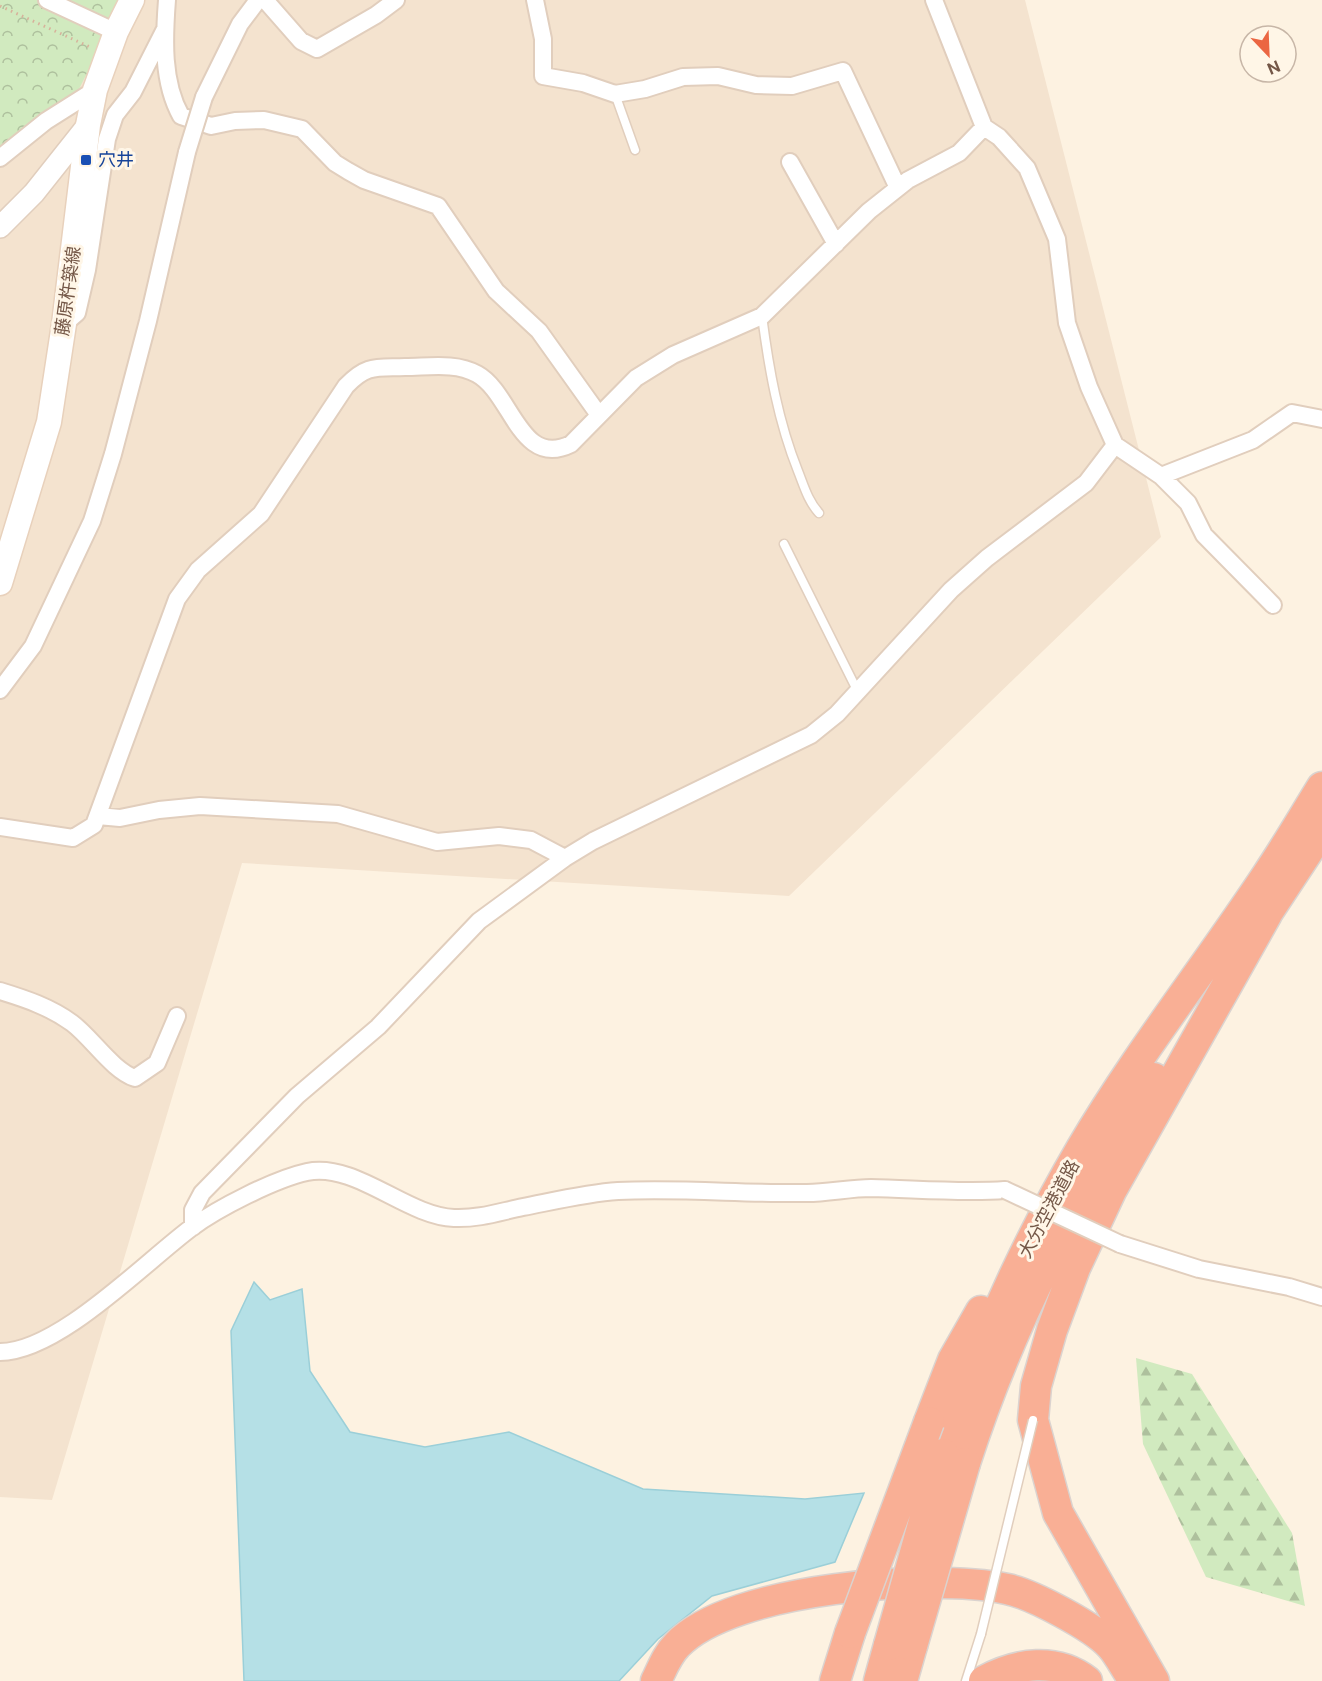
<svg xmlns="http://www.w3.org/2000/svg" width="1322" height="1681" viewBox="0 0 1322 1681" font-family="'Public Sans','Noto Sans JP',sans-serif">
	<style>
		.residential { fill: #f4e3cf }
		.forest { fill: url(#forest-firs) }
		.park { fill: url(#park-crowns) }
		.water { fill: #b5e0e6; stroke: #9bcfd8; stroke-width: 1.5 }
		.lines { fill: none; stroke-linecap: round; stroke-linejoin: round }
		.service-casing { stroke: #e1cebd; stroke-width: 11 }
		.minor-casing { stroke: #e1cebd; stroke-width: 20 }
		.tertiary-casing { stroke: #e1cebd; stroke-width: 24 }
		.secondary-casing { stroke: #e8d1bc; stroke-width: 27 }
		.motorway-casing { stroke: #dbd3cf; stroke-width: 33 }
		.path { stroke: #d7b29b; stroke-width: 3; stroke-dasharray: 1.5 4.5; stroke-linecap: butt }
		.service { stroke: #fff; stroke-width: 8 }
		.minor { stroke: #fff; stroke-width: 16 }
		.tertiary { stroke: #fff; stroke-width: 21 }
		.secondary { stroke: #fff; stroke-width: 24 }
		.motorway { stroke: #f9af95; stroke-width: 30 }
		.service-bridge-casing { stroke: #e1cebd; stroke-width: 11; stroke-linecap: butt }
		.minor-bridge-casing { stroke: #e1cebd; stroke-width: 20; stroke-linecap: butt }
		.motorway-bridge-casing { stroke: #dbd3cf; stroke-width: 33; stroke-linecap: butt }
		.service-bridge { stroke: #fff; stroke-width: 8 }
		.minor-bridge { stroke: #fff; stroke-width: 16 }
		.motorway-bridge { stroke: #f9af95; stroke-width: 30 }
		.transit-dot { fill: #1a4fb4; stroke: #fff6e7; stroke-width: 2 }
		.labels { text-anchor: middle; stroke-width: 6; stroke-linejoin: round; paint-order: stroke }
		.transit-label { font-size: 18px; fill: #164399; stroke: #fff6e7; text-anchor: start }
		.street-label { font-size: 18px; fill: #745747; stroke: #fff6e7 }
	</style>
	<defs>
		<pattern id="forest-firs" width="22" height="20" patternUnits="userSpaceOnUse" patternTransform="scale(1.5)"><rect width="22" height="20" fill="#d1eabf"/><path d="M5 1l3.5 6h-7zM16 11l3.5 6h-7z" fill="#aec09d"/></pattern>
		<pattern id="park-crowns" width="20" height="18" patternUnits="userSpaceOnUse" patternTransform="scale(1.5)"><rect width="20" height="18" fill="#d1eabf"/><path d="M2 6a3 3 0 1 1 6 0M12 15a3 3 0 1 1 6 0" fill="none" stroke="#aec09d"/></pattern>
	</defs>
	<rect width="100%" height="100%" fill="#fdf2e1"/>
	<path class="residential" d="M0 0H1025L1161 537 789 896 242 863 52 1500 0 1497Z"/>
	<path class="forest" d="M1136 1358 1192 1374 1292 1533 1305 1606 1206 1577 1143 1444Z"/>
	<path class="park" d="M0 0H124L77 93 0 152Z"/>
	<path class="water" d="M254 1282 270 1300 302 1289 310 1371 350 1432 425 1447 509 1432 643 1489 805 1499 864 1493 835 1562 712 1596 658 1639 619 1681H244L231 1331Z"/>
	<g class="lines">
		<defs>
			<path id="service" d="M615 94 635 150
				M762 316C769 369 778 421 798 471 804 486 808 501 819 513
				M784 544 857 690
				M966 1681 981 1634"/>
			<path id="minor" d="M47 0 116 32
				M167 0C164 39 162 82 181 116L211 126 235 121 264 120 302 129 335 163 348 171 364 180 438 206 496 291 539 331 599 415
				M265 0 301 41 317 49 376 15 396 0
				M535 0 543 39V76L583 83 615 94 645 89 683 77 718 76 756 85 792 86 843 71 898 188
				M934 0 984 127 999 137 1027 168 1057 239 1067 323 1089 387 1115 445 1161 476 1188 503 1204 535 1273 605
				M204 97 240 24 258 0
				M0 158 46 121 95 90
				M790 162 836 244
				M64 324 77 313 87 270 107 139 115 115 133 92 164 31
				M1161 476 1253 440 1292 413 1322 419
				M0 690 33 646 92 521 113 454 148 321 187 152
				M98 816 120 818 159 810 200 806 338 814 437 842 499 836 531 840 565 858
				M0 827 73 838 94 825 177 599 198 570 261 514 346 386C367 364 376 368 405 367 428 367 456 362 477 374 512 393 520 469 571 444L636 378 673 355 762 316 869 211 908 180 959 153 984 127
				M0 991C26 999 50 1007 72 1023 92 1038 113 1071 135 1078L157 1063 177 1016
				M193 1227V1210L202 1193 297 1096 378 1027 479 921 565 858 593 841 811 735 837 714 951 590 987 558 1086 483 1115 445
				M1120 1244 1199 1269 1289 1287 1322 1297
				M0 1352C58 1352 144 1263 191 1228 218 1208 275 1179 307 1172 356 1162 406 1216 454 1218 479 1219 499 1212 523 1207 554 1201 587 1193 618 1191 681 1188 744 1194 807 1193 828 1193 850 1188 871 1188 916 1189 961 1193 1005 1190"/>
			<path id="tertiary" d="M0 227 34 193 88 125"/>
			<path id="secondary" d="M0 583 49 422 64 324 88 125 95 90 116 32 132 0"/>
			<path id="motorway" d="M1256 930 1322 830
				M929 1422 953 1360 981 1311
				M943 1454C978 1348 1025 1245 1081 1149 1137 1054 1206 967 1267 875 1286 847 1304 816 1322 787
				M965 1463C1009 1326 1075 1198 1154 1078
				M656 1681C662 1669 667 1655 677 1645 732 1587 931 1573 1007 1589 1032 1594 1094 1627 1111 1646 1119 1655 1124 1666 1131 1676
				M835 1681 850 1633
				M879 1681 889 1645
				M902 1681 912 1646
				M984 1681C1017 1663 1056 1657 1087 1681
				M1154 1681 1058 1513 1033 1420 1036 1386 1052 1330 1075 1268 1111 1191 1267 914"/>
		</defs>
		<use href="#service" class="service-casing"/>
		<use href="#minor" class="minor-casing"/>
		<use href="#tertiary" class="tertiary-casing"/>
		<use href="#secondary" class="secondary-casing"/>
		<use href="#motorway" class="motorway-casing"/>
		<path class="path" d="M0 6 90 47"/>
		<use href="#service" class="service"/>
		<use href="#minor" class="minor"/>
		<use href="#tertiary" class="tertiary"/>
		<use href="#secondary" class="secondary"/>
		<use href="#motorway" class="motorway"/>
		<defs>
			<path id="service-bridge" d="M981 1634 1033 1420"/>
			<path id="minor-bridge" d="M187 152 204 97
				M1005 1190 1120 1244"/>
			<path id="motorway-bridge" d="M850 1633 929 1422
				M889 1645 943 1454
				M912 1646 965 1463"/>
		</defs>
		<use href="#service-bridge" class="service-bridge-casing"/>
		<use href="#minor-bridge" class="minor-bridge-casing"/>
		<use href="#motorway-bridge" class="motorway-bridge-casing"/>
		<use href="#service-bridge" class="service-bridge"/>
		<use href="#minor-bridge" class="minor-bridge"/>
		<use href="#motorway-bridge" class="motorway-bridge"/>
	</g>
	<rect class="transit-dot" x="80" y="154" width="12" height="12" rx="3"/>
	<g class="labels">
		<g class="transit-label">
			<text x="98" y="166">穴井</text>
		</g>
		<g class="street-label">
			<text transform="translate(68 291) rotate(-82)" y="6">藤原杵築線</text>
			<text transform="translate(1049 1209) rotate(-62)" y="6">大分空港道路</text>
		</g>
	</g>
	<g transform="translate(1268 54) rotate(157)"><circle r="28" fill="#fff6e7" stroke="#c7b6a7" stroke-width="1.5"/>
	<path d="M0-4.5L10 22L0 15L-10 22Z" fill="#eb6642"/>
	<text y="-9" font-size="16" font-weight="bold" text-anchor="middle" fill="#745747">N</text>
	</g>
</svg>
